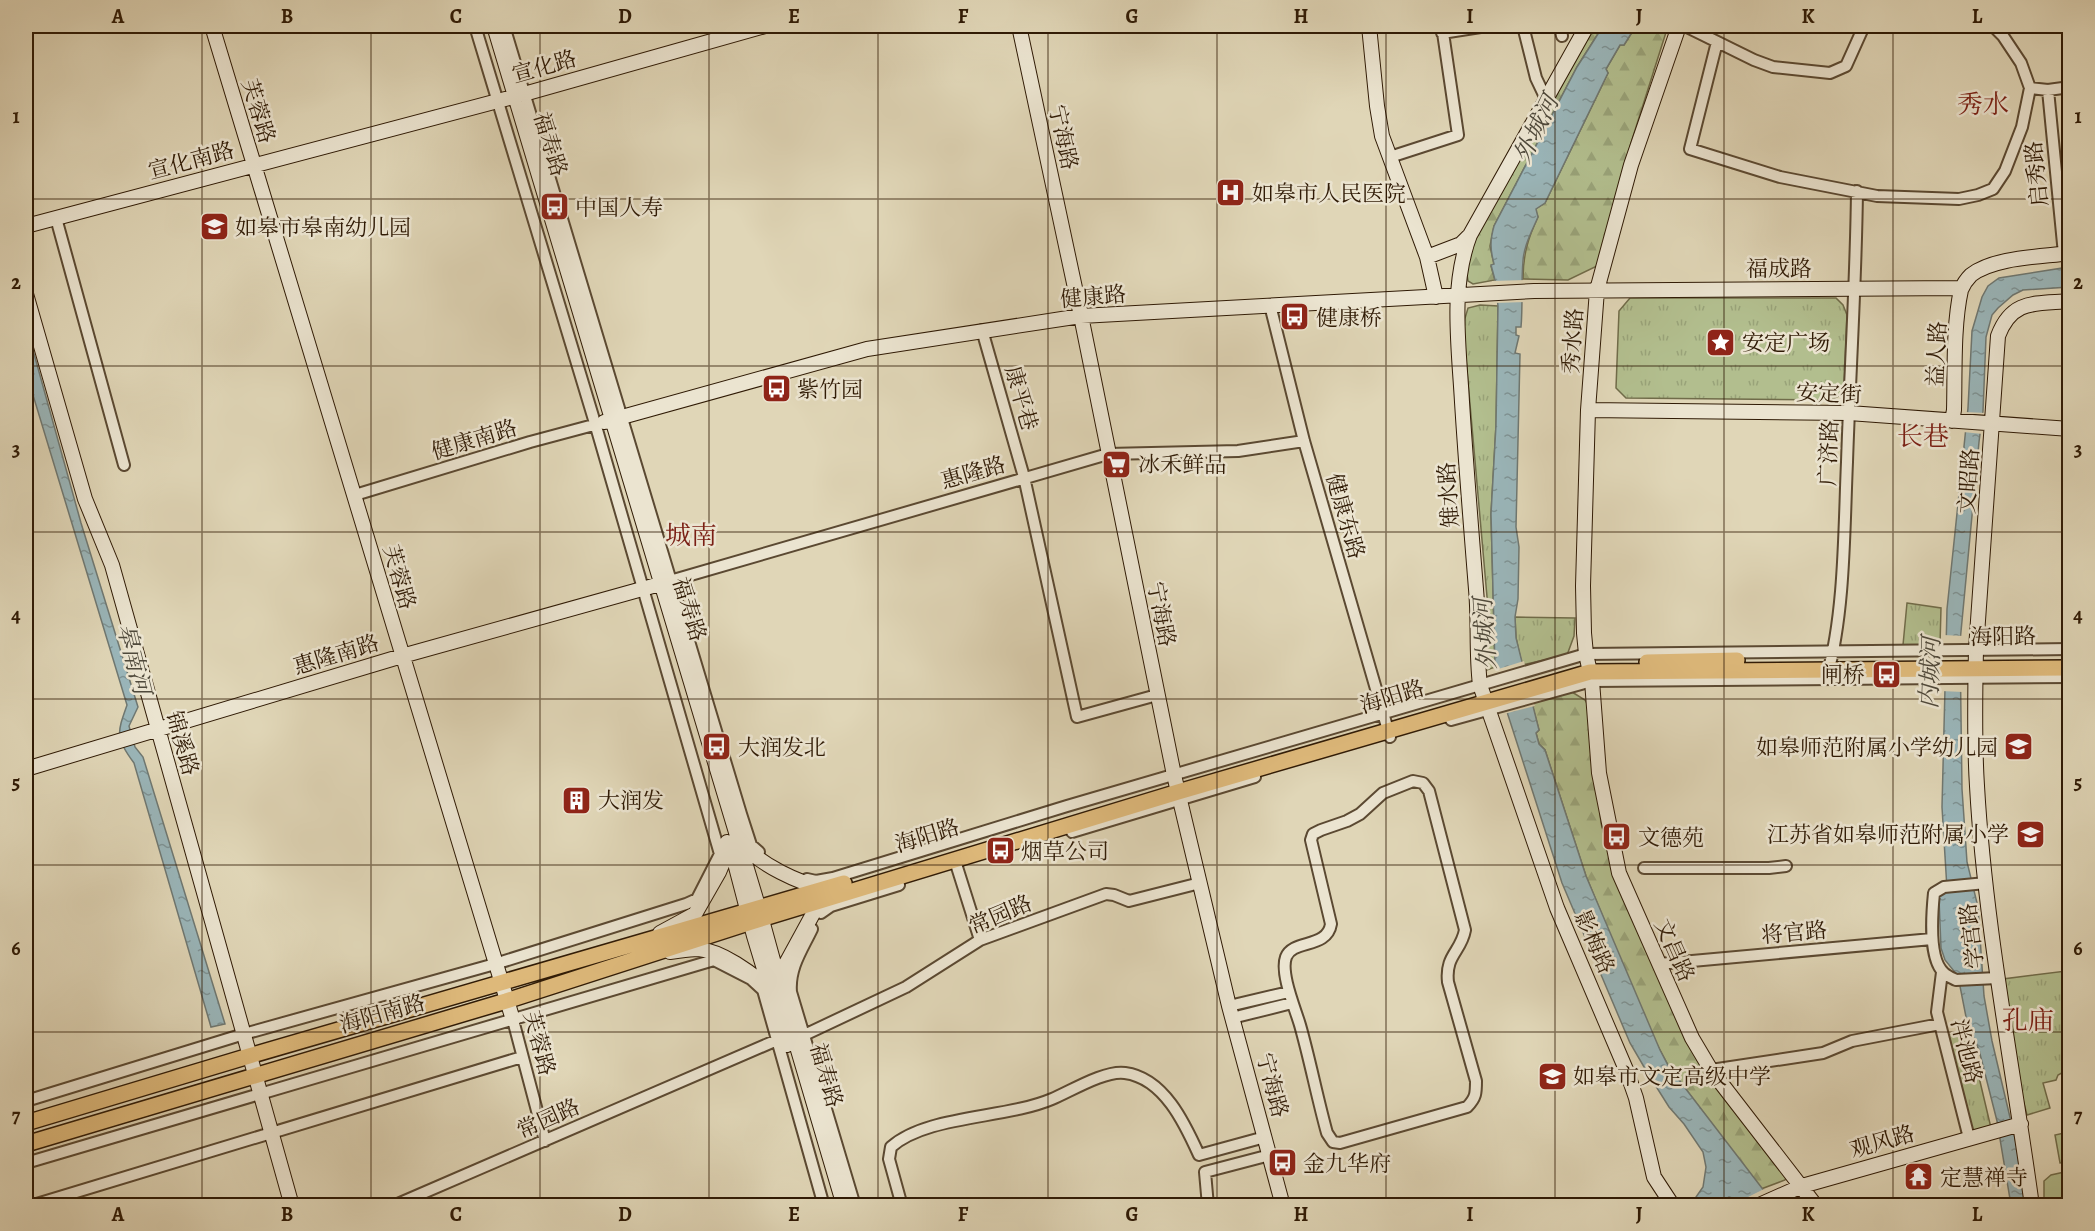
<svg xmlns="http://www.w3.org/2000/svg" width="2095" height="1231" viewBox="0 0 2095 1231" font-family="Alegreya,'Noto Serif SC',serif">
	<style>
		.forest { fill: url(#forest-firs); stroke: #706c4a; stroke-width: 1.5 }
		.park { fill: url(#park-tufts); stroke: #706c4a; stroke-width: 1.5 }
		.garden { fill: #b2be8e; stroke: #706c4a; stroke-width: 1.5 }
		.water { fill: url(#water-ripples); stroke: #6f7872; stroke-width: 1.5 }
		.pier { fill: #e0d6b7 }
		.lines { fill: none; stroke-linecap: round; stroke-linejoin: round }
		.street-casing { stroke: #5b4932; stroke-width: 14 }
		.secondary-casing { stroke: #2f1a05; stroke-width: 16 }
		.primary-casing { stroke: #2f1a05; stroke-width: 18 }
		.street { stroke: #ebe4d0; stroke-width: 10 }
		.secondary { stroke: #ebe4d0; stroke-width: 14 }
		.primary { stroke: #e0bb7c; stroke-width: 15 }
		.grid { fill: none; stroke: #2f1a05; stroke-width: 1.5; stroke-opacity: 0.55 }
		.labels { text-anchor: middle; stroke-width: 5; stroke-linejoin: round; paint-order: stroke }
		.street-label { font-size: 22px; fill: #2f1a05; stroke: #ebe4d0 }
		.poi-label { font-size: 22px; fill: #2f1a05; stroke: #ebe4d0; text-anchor: start }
		.water-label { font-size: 24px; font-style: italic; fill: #4f493b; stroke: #ebe4d0 }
		.quarter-label { font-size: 26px; fill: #7a1f14; stroke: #ebe4d0 }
		.neatline { fill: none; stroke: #2f1a05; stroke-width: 2 }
		.grid-label { font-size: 20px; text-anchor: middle; font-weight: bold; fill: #2f1a05 }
	</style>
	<defs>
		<pattern id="forest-firs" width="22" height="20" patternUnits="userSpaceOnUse" patternTransform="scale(1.5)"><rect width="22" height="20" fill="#b2be8e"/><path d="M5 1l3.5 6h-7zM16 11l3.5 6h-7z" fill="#99a379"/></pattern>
		<pattern id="park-tufts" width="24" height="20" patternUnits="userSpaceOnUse" patternTransform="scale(1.5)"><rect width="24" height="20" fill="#b2be8e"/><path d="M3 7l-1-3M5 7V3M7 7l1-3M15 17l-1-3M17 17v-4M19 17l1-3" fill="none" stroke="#99a379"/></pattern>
		<pattern id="water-ripples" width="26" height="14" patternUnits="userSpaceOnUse" patternTransform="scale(1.5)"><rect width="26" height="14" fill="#9ab6ba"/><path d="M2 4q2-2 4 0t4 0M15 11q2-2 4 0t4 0" fill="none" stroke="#7e9395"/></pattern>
	</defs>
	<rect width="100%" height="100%" fill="#e0d6b7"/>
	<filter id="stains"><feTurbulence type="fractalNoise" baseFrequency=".00333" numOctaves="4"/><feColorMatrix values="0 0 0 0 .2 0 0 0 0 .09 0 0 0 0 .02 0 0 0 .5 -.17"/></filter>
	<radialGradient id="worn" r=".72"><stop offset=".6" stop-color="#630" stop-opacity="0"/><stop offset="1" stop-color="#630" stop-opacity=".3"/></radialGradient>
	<path class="forest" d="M1591 26H1603L1577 67 1494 226 1490 246 1494 264 1491 266 1495 280 1473 284 1468 281C1464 263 1473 244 1480 228Z
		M1636 26H1668L1631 143 1618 193 1597 266 1568 280 1523 279C1523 255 1528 238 1538 217L1535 209 1545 203 1608 73 1606 69 1620 45H1624Z
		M1572 692 1585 700 1590 709 1601 823 1610 857 1703 1065 1788 1174 1785 1180 1761 1189 1669 1067 1650 1031 1586 876 1545 750 1539 744 1536 733 1539 730 1533 708 1535 701Z"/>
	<path class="park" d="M1630 298H1836L1843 305 1847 315 1844 389 1839 396 1831 400 1626 398 1616 388 1619 311Z
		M1480 305 1498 306 1496 425 1491 514 1495 667 1487 670 1488 608 1463 325 1468 308Z
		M1907 603 1941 608 1940 645H1903Z
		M1515 617 1575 618 1574 636 1567 655 1522 665 1516 638Z
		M2066 971 2069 1000 2066 1001 2069 1028 2067 1029 2069 1043V1069L2058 1075 2056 1080 2043 1083 2050 1108 2027 1115 2014 1065 2003 979Z
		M1959 1033 1969 1035 1991 1128 1969 1133 1944 1036Z"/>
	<path class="garden" d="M2069 1132V1162L2060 1163 2055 1135Z
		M2069 1171V1205H2044V1181L2051 1175Z"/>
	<path class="water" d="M1603 26H1636L1624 45H1620L1606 69 1608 73 1545 203 1536 209 1538 217C1532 231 1524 245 1523 261 1521 283 1523 305 1521 327H1516V335L1519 336 1515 353 1520 354 1516 527 1519 547 1518 599 1515 617 1516 638 1539 730 1536 733 1539 744 1545 750 1586 876 1660 1050 1669 1067 1775 1205H1739L1732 1198 1729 1197 1714 1205H1686L1694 1200 1703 1187 1706 1167 1703 1152 1684 1124 1669 1107 1647 1072 1630 1043 1602 977 1562 883 1508 715 1495 667 1491 514 1496 425 1498 306 1495 280 1491 265 1494 264C1490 249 1490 240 1494 226L1577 67Z
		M2069 267V287L2023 290 2013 295 1998 308 1992 315 1986 337 1983 411 1979 442 1960 642 1962 789 1967 862 1978 907 1984 996 1992 1041 2017 1147 2026 1205H2011L1997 1121 1979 1050 1967 1022 1958 976 1945 960 1941 948 1939 899 1941 892 1947 889 1942 807 1947 609 1968 408 1972 331 1982 297 1988 286 1999 278Z
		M26 325 81 523 138 707 129 726 135 747 143 757 225 1024 211 1027 134 763C115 738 117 733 127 705L26 372Z"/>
	<path class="pier" d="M1526 280V302L1494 303 1492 281Z
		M1965 412 1986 413 1983 434 1963 432Z
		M1943 635 1964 636 1963 692 1941 691Z
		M1524 661 1535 706 1504 714 1492 671Z
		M1764 1189 1778 1206 1734 1204Z"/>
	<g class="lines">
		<defs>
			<path id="street" d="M504 26 741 814 751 845 759 852
				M1523 26 1536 78 1546 99
				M1560 26 1562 36
				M1685 26 1754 60 1773 67 1830 73 1846 66 1864 26
				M1442 33 1487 26
				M1717 42 1690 149 1780 177 1877 196 1959 199 1978 195 1993 189 2005 171 2022 127 2030 88 2021 63 2003 36 1993 26
				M2030 88 2048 90 2070 87
				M2048 90 2064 254
				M1390 157 1458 135 1442 26
				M56 218 124 465
				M1270 305 1304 441 1390 737
				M982 330 1024 477 1077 717 1157 695
				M355 495 530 442 601 423
				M663 583 1108 454 1238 451 1304 441
				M1827 676C1845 612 1844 528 1847 462 1850 371 1856 282 1857 191
				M1451 720 1592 681 2070 677
				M1413 781 1423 783 1429 791 1465 930C1461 952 1445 955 1448 982L1476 1081C1476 1093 1476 1098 1467 1107L1340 1143 1333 1142 1327 1133C1317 1097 1310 1060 1300 1025 1295 1008 1280 973 1286 957 1293 939 1327 949 1331 924L1311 840 1313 834 1321 830 1347 821 1360 814 1383 793Z
				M1072 832 1255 777
				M957 867 980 940
				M1644 868H1769L1786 866
				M807 879 816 881 833 878 1067 806 1586 654 2070 649
				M1986 883 1944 887 1934 893C1932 913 1928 959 1944 973 1947 976 1952 978 1956 980L1997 978
				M821 913 831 906 899 885
				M812 929C802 950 789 968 791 992L855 1206
				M1659 964 1932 939
				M1942 972 1937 1012 1969 1138
				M1229 1006 1289 992
				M1232 1018 1292 1003
				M513 1020 545 1141
				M798 1038 906 987 980 940 1106 894 1114 895 1129 901 1200 883
				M1711 1070 1823 1053 1852 1041 1940 1024
				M26 1101 244 1034 495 964 686 904 697 899 720 854 595 423 475 26
				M26 1163 714 960 751 979 763 990 824 1206
				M30 1206 522 1057
				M393 1206 784 1037
				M902 1206 889 1159 891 1147C927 1115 1005 1119 1052 1099 1071 1091 1105 1070 1125 1073 1164 1078 1185 1124 1199 1155L1265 1137
				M1208 1206 1205 1172 1270 1155"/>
			<path id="secondary" d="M212 26 513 1020
				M494 26 759 909 795 1040 844 1206
				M1019 26 1081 316 1174 775 1229 1006 1283 1206
				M1369 26 1377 106 1382 136 1427 257 1436 297
				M1679 26 1631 165 1597 290 1588 410 1583 586 1584 633 1586 654 1592 681 1599 773 1619 873 1692 1038 1711 1070 1816 1206
				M26 226 524 94 765 26
				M1470 235C1450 287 1459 347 1462 402 1466 465 1471 527 1476 589 1479 621 1476 653 1480 685L1557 908 1627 1072 1636 1098 1654 1177 1673 1206
				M1427 257 1461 244 1470 235 1587 26
				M26 294 85 499 112 565 292 1206
				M1588 410 1849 413 2070 429
				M1952 421 1954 410C1955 373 1953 326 1961 290 1963 285 1967 279 1971 275 1994 257 2041 257 2070 253
				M604 422 867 349 1081 316 1534 291 1962 288
				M26 769 402 656 660 584
				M730 844 754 936 787 1045
				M742 844C761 865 798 883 826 889
				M660 933 695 914 719 872 726 855 727 842
				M670 952C679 951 689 949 698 949 722 951 752 973 768 988
				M781 984 784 967 814 912 829 899
				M1757 1206 1802 1186 2021 1124
				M2032 1206C2013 1066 1985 927 1977 786 1974 740 1975 695 1976 649L1998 336C2012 299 2035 304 2070 301"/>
			<path id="primary" d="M1647 662 1737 660
				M26 1123 249 1056 844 883
				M26 1144 506 1001 751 922 1178 792 1590 672 2070 668"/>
		</defs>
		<use href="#street" class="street-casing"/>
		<use href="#secondary" class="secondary-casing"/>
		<use href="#primary" class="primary-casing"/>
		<use href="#street" class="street"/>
		<use href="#secondary" class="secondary"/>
		<use href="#primary" class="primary"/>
	</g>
	<path class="grid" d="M202 26V1206M371 26V1206M540 26V1206M709 26V1206M878 26V1206M1048 26V1206M1217 26V1206M1386 26V1206M1555 26V1206M1724 26V1206M1893 26V1206M26 199H2070M26 366H2070M26 532H2070M26 699H2070M26 865H2070M26 1032H2070"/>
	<defs>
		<symbol id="hospital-square" viewBox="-11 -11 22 22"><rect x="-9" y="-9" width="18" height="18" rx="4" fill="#8f2418" stroke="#ebe4d0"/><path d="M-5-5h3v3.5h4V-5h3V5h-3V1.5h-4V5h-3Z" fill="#fff"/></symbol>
		<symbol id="bus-square" viewBox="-11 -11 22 22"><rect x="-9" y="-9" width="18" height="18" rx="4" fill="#8f2418" stroke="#ebe4d0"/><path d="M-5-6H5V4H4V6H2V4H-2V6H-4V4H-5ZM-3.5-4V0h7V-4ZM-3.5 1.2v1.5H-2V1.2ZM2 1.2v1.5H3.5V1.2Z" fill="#fff"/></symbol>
		<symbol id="school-square" viewBox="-11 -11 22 22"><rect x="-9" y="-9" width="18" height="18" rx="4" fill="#8f2418" stroke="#ebe4d0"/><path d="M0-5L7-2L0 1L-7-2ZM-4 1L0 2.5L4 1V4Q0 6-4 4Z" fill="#fff"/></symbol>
		<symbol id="sight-square" viewBox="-11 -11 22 22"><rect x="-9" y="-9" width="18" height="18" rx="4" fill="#8f2418" stroke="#ebe4d0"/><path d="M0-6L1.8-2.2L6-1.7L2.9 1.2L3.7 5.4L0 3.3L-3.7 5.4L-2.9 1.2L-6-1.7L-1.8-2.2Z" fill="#fff"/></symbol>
		<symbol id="supermarket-square" viewBox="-11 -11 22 22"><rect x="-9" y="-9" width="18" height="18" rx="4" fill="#8f2418" stroke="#ebe4d0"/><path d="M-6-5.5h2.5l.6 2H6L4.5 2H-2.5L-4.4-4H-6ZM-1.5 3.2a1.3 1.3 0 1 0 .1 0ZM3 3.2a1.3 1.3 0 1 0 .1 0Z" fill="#fff"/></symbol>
		<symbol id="building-square" viewBox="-11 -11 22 22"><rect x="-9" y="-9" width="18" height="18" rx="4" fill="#8f2418" stroke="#ebe4d0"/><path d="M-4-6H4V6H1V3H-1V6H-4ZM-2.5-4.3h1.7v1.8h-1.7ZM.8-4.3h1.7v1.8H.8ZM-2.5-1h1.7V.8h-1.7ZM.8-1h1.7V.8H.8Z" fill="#fff"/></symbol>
		<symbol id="temple-square" viewBox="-11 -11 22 22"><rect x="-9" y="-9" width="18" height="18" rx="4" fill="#8f2418" stroke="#ebe4d0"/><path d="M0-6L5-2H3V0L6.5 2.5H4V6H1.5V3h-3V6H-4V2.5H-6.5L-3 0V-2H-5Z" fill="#fff"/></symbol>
	</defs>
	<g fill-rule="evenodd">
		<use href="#hospital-square" x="1214" y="176" width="33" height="33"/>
		<use href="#bus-square" x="538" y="190" width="33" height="33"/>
		<use href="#school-square" x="198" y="210" width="33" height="33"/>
		<use href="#bus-square" x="1278" y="300" width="33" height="33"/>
		<use href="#sight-square" x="1704" y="326" width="33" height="33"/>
		<use href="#bus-square" x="760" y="372" width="33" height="33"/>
		<use href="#supermarket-square" x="1100" y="448" width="33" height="33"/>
		<use href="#bus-square" x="1870" y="658" width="33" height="33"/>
		<use href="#bus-square" x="700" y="730" width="33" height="33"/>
		<use href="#school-square" x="2002" y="730" width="33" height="33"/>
		<use href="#building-square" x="560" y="784" width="33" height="33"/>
		<use href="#school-square" x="2014" y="818" width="33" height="33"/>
		<use href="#bus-square" x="1600" y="820" width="33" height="33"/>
		<use href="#bus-square" x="984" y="834" width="33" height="33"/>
		<use href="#school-square" x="1536" y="1060" width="33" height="33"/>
		<use href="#bus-square" x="1266" y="1146" width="33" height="33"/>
		<use href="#temple-square" x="1902" y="1160" width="33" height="33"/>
	</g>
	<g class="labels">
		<g class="street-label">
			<text transform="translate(544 66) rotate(-16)" y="8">宣化路</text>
			<text transform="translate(259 111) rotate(73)" y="8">芙蓉路</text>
			<text transform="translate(1064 137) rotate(78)" y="8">宁海路</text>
			<text transform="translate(551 144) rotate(73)" y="8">福寿路</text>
			<text transform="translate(191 160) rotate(-15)" y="8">宣化南路</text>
			<text transform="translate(2036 174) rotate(-96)" y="8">启秀路</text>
			<text x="1779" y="276">福成路</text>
			<text transform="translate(1093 296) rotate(-5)" y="8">健康路</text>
			<text transform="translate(1572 341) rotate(-86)" y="8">秀水路</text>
			<text transform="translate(1936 354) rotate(-87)" y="8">益人路</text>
			<text transform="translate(1829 393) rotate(2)" y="8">安定街</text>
			<text transform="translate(1022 398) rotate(74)" y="8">康平巷</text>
			<text transform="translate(474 439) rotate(-17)" y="8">健康南路</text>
			<text transform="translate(1828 453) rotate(-88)" y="8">广济路</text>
			<text transform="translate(973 472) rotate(-16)" y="8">惠隆路</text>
			<text transform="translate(1968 481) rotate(-86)" y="8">文昭路</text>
			<text transform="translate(1448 495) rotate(-94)" y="8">雉水路</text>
			<text transform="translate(1346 516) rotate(74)" y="8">健康东路</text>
			<text transform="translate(400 577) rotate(74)" y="8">芙蓉路</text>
			<text transform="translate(690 609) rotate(73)" y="8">福寿路</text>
			<text transform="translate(1162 614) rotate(79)" y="8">宁海路</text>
			<text transform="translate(2003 636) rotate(-1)" y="8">海阳路</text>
			<text transform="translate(336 654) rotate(-17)" y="8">惠隆南路</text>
			<text transform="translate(1392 696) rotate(-17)" y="8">海阳路</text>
			<text transform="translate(183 743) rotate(74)" y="8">锦溪路</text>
			<text transform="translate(927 835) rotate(-17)" y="8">海阳路</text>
			<text transform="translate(1000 914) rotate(-23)" y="8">常园路</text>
			<text transform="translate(1794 932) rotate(-5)" y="8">将官路</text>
			<text transform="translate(1971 936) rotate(-97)" y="8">学宫路</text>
			<text transform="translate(1595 942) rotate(66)" y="8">影梅路</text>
			<text transform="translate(1675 950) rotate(66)" y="8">文昌路</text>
			<text transform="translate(382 1013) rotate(-16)" y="8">海阳南路</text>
			<text transform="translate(540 1043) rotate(75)" y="8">芙蓉路</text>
			<text transform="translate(1967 1051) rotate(76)" y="8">泮池路</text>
			<text transform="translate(827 1075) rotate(74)" y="8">福寿路</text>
			<text transform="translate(1273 1085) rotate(75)" y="8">宁海路</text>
			<text transform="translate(548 1118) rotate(-24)" y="8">常园路</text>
			<text transform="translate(1882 1141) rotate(-16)" y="8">观风路</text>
		</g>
		<g class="poi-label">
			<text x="1252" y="201">如皋市人民医院</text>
			<text x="575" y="215">中国人寿</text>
			<text x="235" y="235">如皋市皋南幼儿园</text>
			<text x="1316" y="325">健康桥</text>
			<text x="1742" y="350">安定广场</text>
			<text x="797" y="397">紫竹园</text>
			<text x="1138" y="472">冰禾鲜品</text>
			<text x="1865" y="682" text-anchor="end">闸桥</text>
			<text x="738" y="755">大润发北</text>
			<text x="1998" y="755" text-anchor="end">如皋师范附属小学幼儿园</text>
			<text x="598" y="808">大润发</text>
			<text x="2009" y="842" text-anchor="end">江苏省如皋师范附属小学</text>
			<text x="1638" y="845">文德苑</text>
			<text x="1021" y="859">烟草公司</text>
			<text x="1573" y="1084">如皋市文定高级中学</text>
			<text x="1303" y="1171">金九华府</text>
			<text x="1940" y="1185">定慧禅寺</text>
		</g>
		<g class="water-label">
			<text transform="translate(1536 129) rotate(-64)" y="8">外城河</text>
			<text transform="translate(1485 634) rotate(-94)" y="8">外城河</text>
			<text transform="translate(134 659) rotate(76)" y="8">皋南河</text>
			<text transform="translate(1930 673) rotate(-88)" y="8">内城河</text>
		</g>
		<g class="quarter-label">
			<text x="1983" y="113">秀水</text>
			<text x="1923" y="445">长巷</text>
			<text x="691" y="544">城南</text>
			<text x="2028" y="1029">孔庙</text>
		</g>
	</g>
	<rect width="2095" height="1231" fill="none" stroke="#e0d6b7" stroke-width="66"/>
	<rect x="33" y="33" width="2029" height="1165" class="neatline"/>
	<g class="grid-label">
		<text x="118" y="23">A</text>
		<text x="287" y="23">B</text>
		<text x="456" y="23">C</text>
		<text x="625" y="23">D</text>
		<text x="794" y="23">E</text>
		<text x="963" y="23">F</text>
		<text x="1132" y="23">G</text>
		<text x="1301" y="23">H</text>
		<text x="1470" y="23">I</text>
		<text x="1639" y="23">J</text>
		<text x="1808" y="23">K</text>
		<text x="1977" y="23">L</text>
		<text x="16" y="123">1</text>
		<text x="2078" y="123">1</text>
		<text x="16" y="289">2</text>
		<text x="2078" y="289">2</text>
		<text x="16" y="456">3</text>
		<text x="2078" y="456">3</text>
		<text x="16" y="622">4</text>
		<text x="2078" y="622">4</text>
		<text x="16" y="789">5</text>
		<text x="2078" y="789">5</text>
		<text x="16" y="955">6</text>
		<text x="2078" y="955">6</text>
		<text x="16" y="1122">7</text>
		<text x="2078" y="1122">7</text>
		<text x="118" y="1221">A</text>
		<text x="287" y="1221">B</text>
		<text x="456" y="1221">C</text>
		<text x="625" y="1221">D</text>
		<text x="794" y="1221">E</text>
		<text x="963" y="1221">F</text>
		<text x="1132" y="1221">G</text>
		<text x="1301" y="1221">H</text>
		<text x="1470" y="1221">I</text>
		<text x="1639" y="1221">J</text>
		<text x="1808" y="1221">K</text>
		<text x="1977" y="1221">L</text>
	</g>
	<rect width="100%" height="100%" filter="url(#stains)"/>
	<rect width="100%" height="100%" fill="url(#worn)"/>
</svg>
